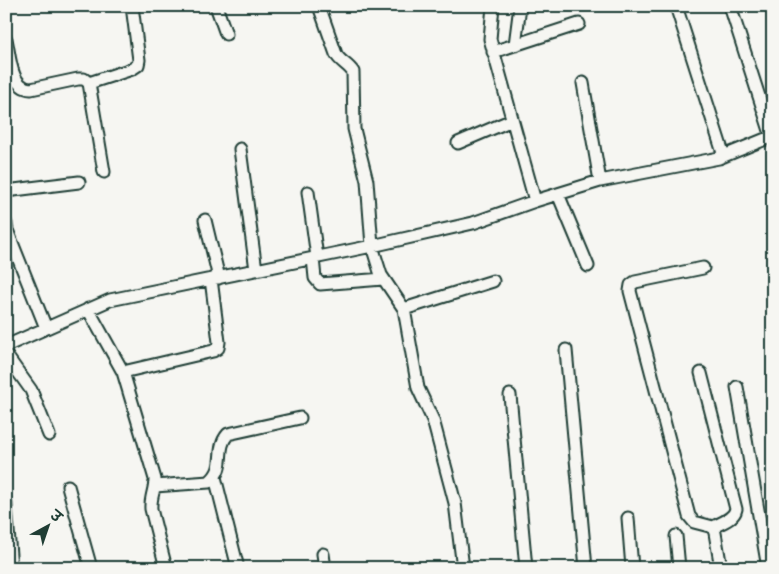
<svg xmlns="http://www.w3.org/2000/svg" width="779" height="574" viewBox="0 0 779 574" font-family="Itim,'Playpen Sans Deva',sans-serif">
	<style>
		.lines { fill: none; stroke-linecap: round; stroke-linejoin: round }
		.minor-casing { stroke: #1f3d34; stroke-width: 15 }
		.minor { stroke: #f6f6f2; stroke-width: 11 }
	</style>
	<rect width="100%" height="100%" fill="#f6f6f2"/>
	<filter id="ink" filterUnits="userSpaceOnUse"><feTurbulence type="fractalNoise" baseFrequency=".02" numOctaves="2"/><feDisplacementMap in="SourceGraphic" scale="10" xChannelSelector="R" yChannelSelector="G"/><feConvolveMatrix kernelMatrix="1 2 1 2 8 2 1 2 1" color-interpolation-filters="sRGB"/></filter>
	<g filter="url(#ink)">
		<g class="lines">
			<defs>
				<path id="minor" d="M216 6 226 34
					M319 6 336 54C340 62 348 64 353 72L354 129 367 181 372 246 381 275 404 309 418 388 433 420 455 503 463 568
					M493 6 490 39 535 201
					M676 6 724 156
					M730 6 772 137
					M772 6 773 8
					M6 39C10 55 10 88 31 89L78 79H84L89 83 104 172
					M515 45 520 6
					M493 52 579 24
					M89 83 132 69 138 65 139 60 132 6
					M583 83 600 181
					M458 143 512 120
					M240 149 256 270
					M6 191 79 182
					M308 192 317 257
					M558 194 588 266
					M205 220 219 278
					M6 223 7 230 46 328
					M313 258 315 278 320 284 383 279
					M703 268 635 282 631 285 630 291 689 516 694 522 713 527 715 533 721 568
					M88 309 123 372 155 479C155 490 150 498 151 509L166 568
					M404 309 493 281
					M6 346 110 300 372 246 473 223 535 201 600 181 719 158 773 136
					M566 350 586 568
					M6 355 31 390 49 435
					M123 372 213 351 218 348 219 342 211 279
					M701 373 736 509C734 519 721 523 713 527
					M737 387 768 568
					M510 395 526 568
					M215 477 238 568
					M68 486 91 568
					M155 486 209 482C228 467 214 450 228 434L300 418
					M6 504 11 568
					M628 518 632 568
					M676 536 679 568
					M323 554 325 568"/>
			</defs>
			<use href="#minor" class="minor-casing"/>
			<use href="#minor" class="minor"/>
		</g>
	</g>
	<rect width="779" height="574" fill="none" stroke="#f6f6f2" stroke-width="25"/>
	<rect x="12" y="12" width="754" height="549" fill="none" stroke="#1f3d34" stroke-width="2" filter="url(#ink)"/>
	<g transform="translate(48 526) rotate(40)" stroke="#f6f6f2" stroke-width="4" paint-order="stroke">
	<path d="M0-4L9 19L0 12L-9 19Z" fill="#1f3d34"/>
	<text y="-8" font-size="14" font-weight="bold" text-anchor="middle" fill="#1f3d34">उ</text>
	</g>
</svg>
